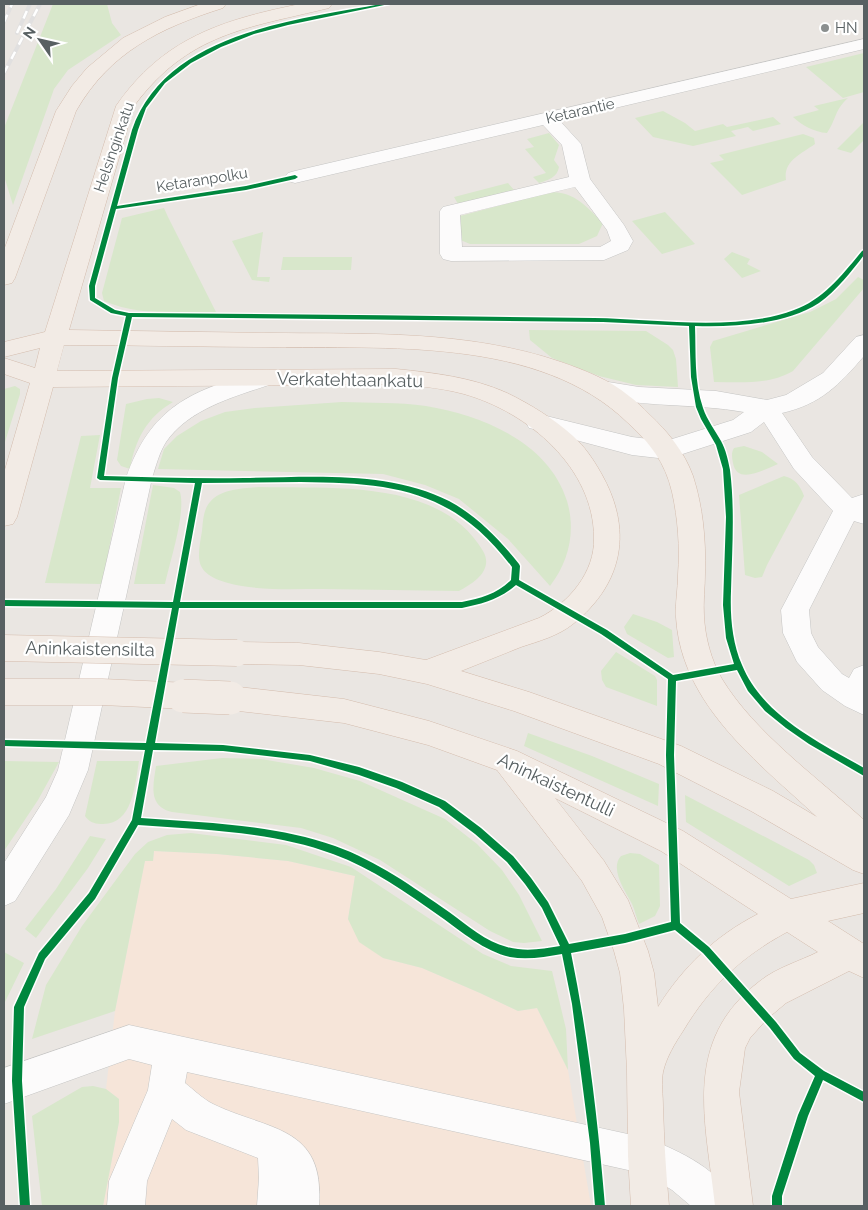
<svg xmlns="http://www.w3.org/2000/svg" width="868" height="1210" viewBox="0 0 868 1210" font-family="Raleway,sans-serif">
	<style>
		.commercial { fill: #f6e5d9 }
		.green { fill: #d8e7cb }
		.lines { fill: none; stroke-linecap: round; stroke-linejoin: round }
		.minor-casing { stroke: #c5c5c4; stroke-width: 1 }
		.major-casing { stroke: #d4bcad; stroke-width: 1 }
		.minor { fill: #fcfbfb; fill-rule: evenodd }
		.major { fill: #f2ebe5; fill-rule: evenodd }
		.rail-casing { stroke: #e1e0e0; stroke-width: 4 }
		.rail { stroke: #fff; stroke-width: 2.5; stroke-dasharray: 8; stroke-linecap: butt }
		.major-bridge-far1-casing { stroke: #d4bcad; stroke-width: 27; stroke-linecap: butt }
		.major-bridge-casing { stroke: #d4bcad; stroke-width: 34; stroke-linecap: butt }
		.major-bridge-far1 { stroke: #f2ebe5; stroke-width: 26 }
		.major-bridge { stroke: #f2ebe5; stroke-width: 33 }
		.cycleway-casing { stroke: #fff; stroke-width: 3 }
		.cycleway { fill: #00873e; fill-rule: evenodd }
		.poi-dot { fill: #8b8f8f; stroke: #fff; stroke-width: 2 }
		.labels { text-anchor: middle; stroke-width: 4.5; stroke-linejoin: round; paint-order: stroke }
		.far-poi-label { font-size: 15px; fill: #586062; stroke: #fff; text-anchor: start }
		.far-street-label { font-size: 15px; fill: #586062; stroke: #fff }
		.street-label { font-size: 18px; fill: #586062; stroke: #fff }
	</style>
	<rect width="100%" height="100%" fill="#eae6e2"/>
	<path class="commercial" d="M154 851 217 854 288 861 355 876 348 919 383 958 422 968 480 993 518 1011 537 1008 568 1070 591 1206H103L119 1122V1099L106 1089 115 1011 145 860 153 861Z"/>
	<path class="green" d="M53 4H107L112 23 121 35 68 70 54 89 13 205 4 176V128Z
		M864 53V92L843 98 806 67Z
		M848 98C834 111 837 118 827 133 814 132 803 126 793 117L819 110 814 106Z
		M663 111 685 123 695 131 723 124 727 127 773 117 781 124 753 131 748 127 731 131 736 136 693 146 653 137 635 118Z
		M864 122V140L851 153 837 149Z
		M549 133 559 145 554 160 559 167C557 178 548 180 539 183L533 177 546 173 525 149 534 147 527 139Z
		M803 134 814 138 815 144C801 154 783 161 786 180L742 195 710 163 724 160 719 155Z
		M508 183 514 190 458 204 454 197Z
		M551 192C575 192 587 207 603 223L597 236 579 244H470L458 239 453 223 460 216Z
		M164 208 168 217 216 312C178 312 139 316 104 301L102 293 122 218Z
		M665 212 695 244 662 254 632 221Z
		M263 232 257 277H270L269 282 252 280 232 241Z
		M732 252 750 259 747 264 761 271 742 278 724 259Z
		M283 257H352L351 270H281Z
		M858 277 864 280V288L793 371C769 385 742 382 714 382L710 347 713 341 810 312 836 299Z
		M529 330 646 331 668 345 673 350 676 359 678 387 636 385 599 376 552 358 530 340Z
		M15 386 20 389V394L4 445V389Z
		M159 398 173 402C147 417 135 440 130 469L121 466 117 460 126 404 147 399Z
		M342 402C370 403 398 402 426 406 481 415 549 442 567 501 576 531 569 561 550 586L508 539 459 499 425 485 383 474 158 469 164 449 177 436 201 421 225 412 255 408Z
		M100 435 90 488H121L102 584 45 583 81 436Z
		M744 446 762 452 778 464C765 469 737 486 733 463 732 457 731 453 734 448Z
		M784 476C795 479 800 485 804 496L767 565 762 577 755 578 745 575 739 495Z
		M153 485 174 488 180 492C186 513 170 561 165 584H134Z
		M259 487C331 489 440 478 483 551 494 570 474 583 459 591 414 590 368 590 322 589 291 589 258 591 228 583 194 573 197 560 202 531 203 522 203 510 210 502 220 489 244 488 259 487Z
		M633 614 657 622 672 630 674 657 668 658 627 634 624 627Z
		M616 652 655 676 657 680V706L606 687 602 680 601 671Z
		M528 733 592 756 659 784 658 806 524 746Z
		M222 758 261 759 314 768 360 781 445 819 477 844 502 870 519 895 542 941 524 943 513 942 490 931 380 860 333 838 301 828 172 812C148 806 153 786 156 766Z
		M4 761 59 762 38 800 4 851Z
		M97 761H139C135 784 133 826 101 824 94 824 88 821 85 816Z
		M685 795 809 860 814 865 817 873 789 886 686 822Z
		M191 833 286 845 351 867 483 954 511 966 552 971 566 1029 568 1070 537 1008 518 1011 480 993 422 968 383 958 359 942 348 919 355 876 288 861 217 854 154 851 153 861H145L115 1011 32 1039 46 985 82 926 135 854 148 842 167 835Z
		M90 836 106 839 88 868 36 938 25 929 56 889Z
		M630 853 640 854 659 865 660 906 655 916 639 924C636 917 635 910 632 904 626 892 609 869 621 856Z
		M4 952 24 963 4 1004Z
		M93 1086 106 1089 119 1099V1122L103 1206H42L32 1116 82 1087Z"/>
	<g class="lines">
		<defs>
			<path id="minor" d="M864 39V49L560 121 581 144 590 179 624 225 633 241 628 250 604 260 451 261 443 259 440 254V211L443 207 569 177 562 145 543 125 295 183 288 181 285 177 288 173 295 171ZM575 187 607 230 611 241 600 247H462L460 215Z
				M864 335V356C839 385 821 404 782 413L812 457 852 498 864 494V524L854 521 809 610 811 633 818 647 842 674 849 678 854 669 864 665V715L845 706 822 690 797 662 783 633 781 610 833 511 794 469 764 422 751 432 667 459 632 455 538 430 529 428 526 422 529 416 538 414 632 437 666 441 733 420 744 412C695 403 643 408 594 395L590 389 594 383 602 381 639 387 716 391 767 400 786 395 823 373 856 337Z
				M261 371 269 373 273 379 269 385C233 397 189 409 166 442 159 453 156 466 152 478L88 770 69 815 15 901 4 906V863L46 797 58 770 126 478C151 406 192 390 261 371Z
				M129 1025 646 1138C680 1151 722 1170 737 1206H691L672 1190 646 1174 187 1072 185 1083C194 1090 203 1099 213 1104 269 1131 325 1125 319 1206H257L259 1178 258 1158 186 1130 172 1119 147 1181 145 1206H107L109 1181 148 1090 152 1065 129 1059 4 1104V1068Z"/>
			<path id="major" d="M201 4H226L223 8C160 28 110 52 76 111L15 278 12 283 4 285V250L56 111 72 86 87 68 123 38 165 17Z
				M300 4H332L329 8C247 28 188 33 134 106L69 330C136 331 203 332 270 333 368 334 467 330 561 362 584 370 610 380 629 396 636 401 643 408 649 414 668 432 684 451 693 476 703 507 706 540 705 573 705 587 703 602 704 616 705 637 711 660 722 679 755 733 817 777 864 820V874L853 870 751 811 659 764 514 711 427 684 379 674 299 665 237 664 227 661 223 653 227 645 237 642 299 643 379 652 426 660 539 618C569 603 595 572 594 538 594 468 528 412 464 394 412 380 355 385 302 385 219 386 136 386 53 387L17 517 13 524 4 526V473L30 383 4 374V358L35 368 40 348 4 357V342L45 332 116 106C163 38 222 20 300 4ZM64 345C133 345 201 347 269 347 384 349 539 336 628 423 650 443 665 462 672 492 678 519 680 547 678 575 678 589 675 603 676 617 681 705 758 762 817 817L773 791 681 746 529 692 461 671C481 663 501 655 521 647 539 641 558 636 573 624 624 583 633 529 601 473 593 459 585 447 573 436 554 419 530 404 507 393 471 377 434 373 396 369L57 371Z
				M230 686 344 699 429 721 517 751 683 831 791 899 864 883V913L828 921 864 944V978L849 971 786 1003 767 1019 750 1038 745 1048 739 1092 753 1206H715C706 1121 681 1041 760 981 776 968 800 961 818 952L787 932C741 957 710 986 683 1031 675 1043 666 1058 663 1072 661 1082 663 1096 663 1107 664 1140 666 1173 669 1206H631L628 1156 627 1071 624 1009 620 973 614 951 602 917 582 881 497 770 428 745 344 723 230 710 220 706 215 698 220 690ZM555 798 661 851 758 914C715 936 683 967 658 1007L654 973 648 951 628 900 604 861Z"/>
		</defs>
		<use href="#minor" class="minor-casing"/>
		<use href="#major" class="major-casing"/>
		<use href="#minor" class="minor"/>
		<use href="#major" class="major"/>
		<defs>
			<path id="rail" d="M4 22 12 4
				M17 33 30 4
				M4 73 40 4"/>
		</defs>
		<use href="#rail" class="rail-casing"/>
		<use href="#rail" class="rail"/>
		<defs>
			<path id="major-bridge-far1" d="M4 648 237 653
				M4 692H102L210 697"/>
			<path id="major-bridge" d="M183 696 230 698"/>
		</defs>
		<use href="#major-bridge-far1" class="major-bridge-far1-casing"/>
		<use href="#major-bridge" class="major-bridge-casing"/>
		<use href="#major-bridge-far1" class="major-bridge-far1"/>
		<use href="#major-bridge" class="major-bridge"/>
		<defs>
			<path id="cycleway" d="M381 4H389L288 25 254 34 221 47 191 63 165 83 146 108 138 130 117 206 246 186 295 175 298 177 295 179 246 190 116 209 95 286V298L115 310 129 313C284 314 439 316 594 318 655 319 737 332 794 310 823 300 843 274 862 251L864 250V255C851 272 837 290 819 303 785 325 734 327 695 326 696 353 694 382 703 408 707 420 715 430 721 441 726 450 728 460 730 470 735 510 732 551 731 591 730 616 732 642 742 665 763 716 819 742 864 768V776L809 744 786 728 765 711 748 691 737 670 676 681 674 755 680 923 709 947 776 1022 800 1053 824 1071 864 1092V1102L823 1080 808 1116 782 1196V1206H772V1196L798 1115 815 1076 794 1059 770 1028 703 953 675 930 625 943 571 953C588 1036 598 1121 605 1206H595L590 1143 572 1004 562 954C545 957 527 960 510 957 484 951 462 932 441 917 407 893 372 868 333 854 271 831 203 830 138 825L95 899 45 959 24 1007 22 1081 30 1206H20L12 1081 14 1007 39 953 89 893 132 820 145 750 4 746V740L146 743 172 608 4 606V600L173 602 195 483 100 480 97 478 112 378 126 316 111 313 90 300 89 286 132 130C165 33 295 20 381 4ZM132 317 603 322 689 326 691 377 696 407 701 419 716 445 723 469 726 517 723 605 726 638 734 664 673 675 607 630 519 580 520 566 519 564C499 539 477 516 449 501 389 470 309 477 244 478 197 479 150 477 104 476L118 378ZM301 482C393 483 453 489 512 567L511 580C497 594 481 598 462 602H180L202 483ZM516 585 601 634 668 679 666 755 671 922 625 934 569 944 548 902 531 878 513 856 481 828 445 801 402 782 359 767 310 755 223 745 155 743 179 608H462C482 604 500 599 516 585ZM153 750 223 751 310 761 359 775 396 788 439 807 475 834 507 862 525 884 542 908 560 946C543 949 525 952 507 947 486 942 467 925 449 912 413 887 377 861 335 846 273 824 206 823 141 818Z"/>
		</defs>
		<use href="#cycleway" class="cycleway-casing"/>
		<use href="#cycleway" class="cycleway"/>
	</g>
	<circle class="poi-dot" cx="825" cy="28" r="5"/>
	<g class="labels">
		<g class="far-poi-label">
			<text x="835" y="33">HN</text>
		</g>
		<g class="far-street-label">
			<text transform="translate(580 111) rotate(-13)" y="5">Ketarantie</text>
			<text transform="translate(114 147) rotate(-71)" y="5">Helsinginkatu</text>
			<text transform="translate(202 180) rotate(-9)" y="5">Ketaranpolku</text>
		</g>
		<g class="street-label">
			<text transform="translate(350 380) rotate(1)" y="6">Verkatehtaankatu</text>
			<text transform="translate(90 649) rotate(1)" y="6">Aninkaistensilta</text>
			<text transform="translate(556 785) rotate(25)" y="6">Aninkaistentulli</text>
		</g>
	</g>
	<rect width="868" height="1210" fill="none" stroke="#586062" stroke-width="10"/>
	<g transform="translate(40 40) rotate(304)" stroke="#ffffff" stroke-width="4" paint-order="stroke">
	<path d="M0-4L9 19L0 12L-9 19Z" fill="#586062"/>
	<text y="-8" font-size="14" font-weight="bold" text-anchor="middle" fill="#586062">N</text>
	</g>
</svg>
